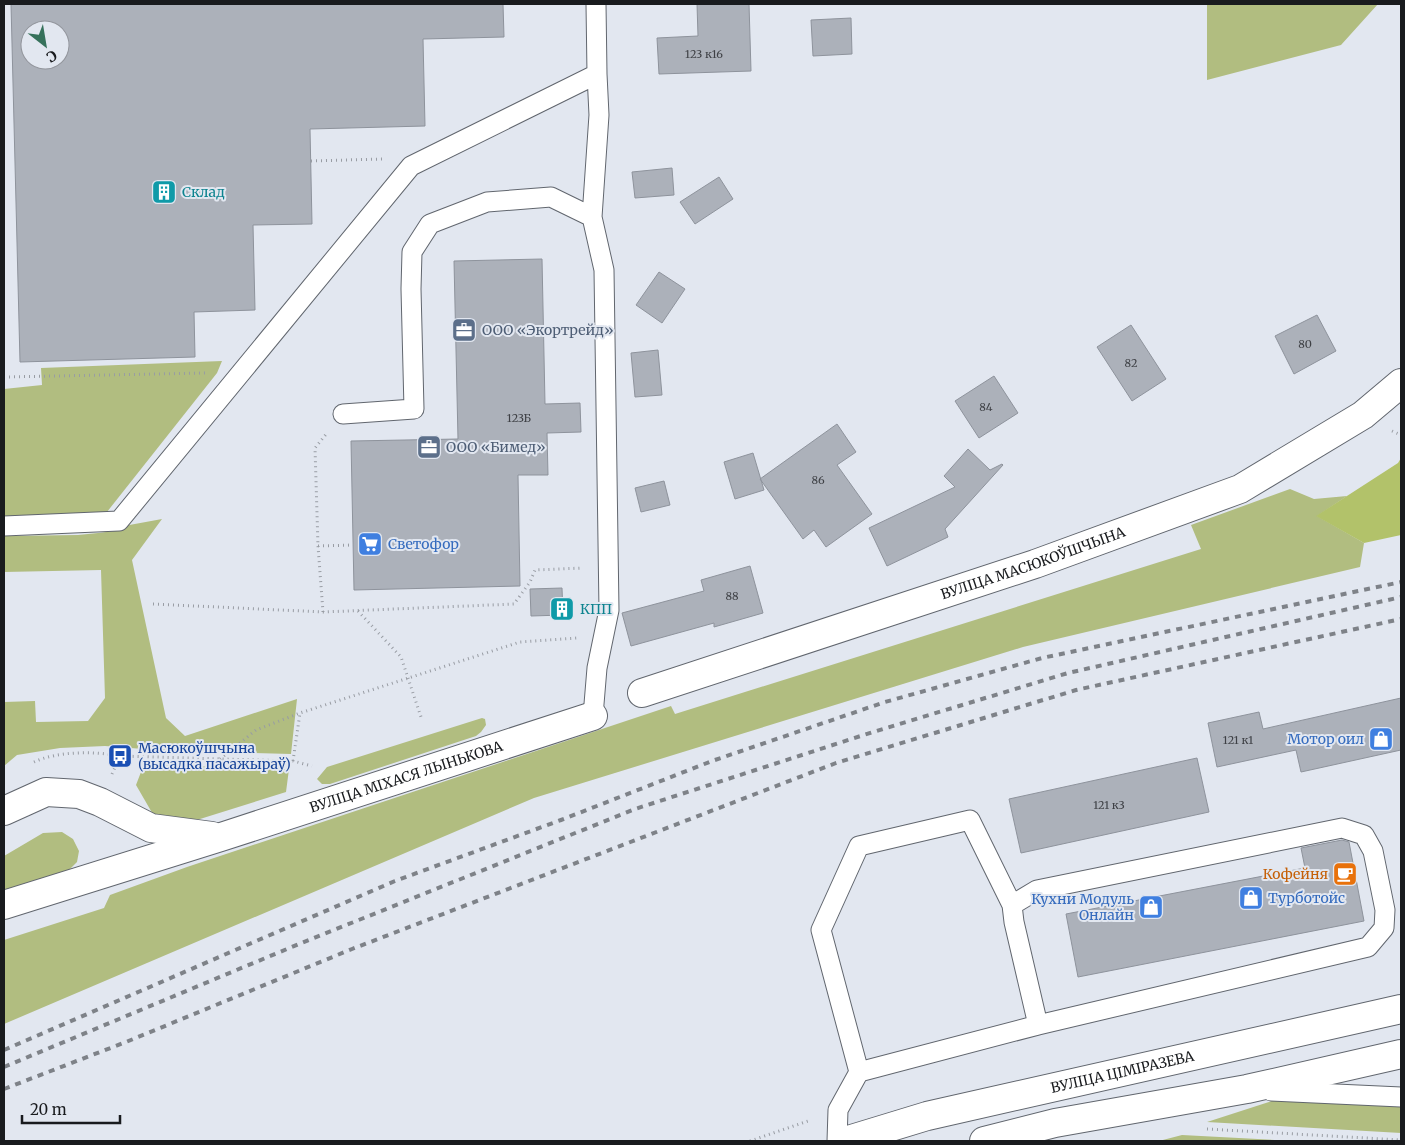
<svg xmlns="http://www.w3.org/2000/svg" width="1405" height="1145" viewBox="0 0 1405 1145" font-family="Merriweather,serif">
	<style>
		.green { fill: #b1bd80 }
		.forest { fill: #b2c26a }
		.building { fill: #acb1ba; stroke: #8e939c; fill-rule: evenodd }
		.lines { fill: none; stroke-linecap: round; stroke-linejoin: round }
		.service-casing { stroke: #61666e; stroke-width: 21 }
		.minor-casing { stroke: #61666e; stroke-width: 30 }
		.primary-casing { stroke: #61666e; stroke-width: 30 }
		.path { stroke: #989ca3; stroke-width: 3; stroke-dasharray: 1 4; stroke-linecap: butt }
		.service { stroke: #fff; stroke-width: 19 }
		.minor { stroke: #fff; stroke-width: 28 }
		.primary { stroke: #fff; stroke-width: 28 }
		.rail { stroke: #7e8288; stroke-width: 4; stroke-dasharray: 6 6; stroke-linecap: butt }
		.labels { text-anchor: middle; stroke-width: 4; stroke-linejoin: round; paint-order: stroke }
		.number-label { font-size: 11px; fill: #3e4045 }
		.culture-label { font-size: 14px; fill: #0d838f; stroke: #e2e7f0; text-anchor: start }
		.service-label { font-size: 14px; fill: #4e5e75; stroke: #e2e7f0; text-anchor: start }
		.shop-label { font-size: 14px; fill: #366cbe; stroke: #e2e7f0; text-anchor: start }
		.street-label { font-size: 14px; fill: #191b1e; stroke: #e2e7f0 }
		.transit-label { font-size: 14px; fill: #164399; stroke: #e2e7f0; text-anchor: start }
		.food-label { font-size: 14px; fill: #c56008; stroke: #e2e7f0; text-anchor: end }
	</style>
	<rect width="100%" height="100%" fill="#e2e7f0"/>
	<path class="green" d="M1207 4H1378L1341 45 1207 80Z
		M222 361 217 373 103 517 4 523V389L42 385 41 368Z
		M1290 489 1314 499 1347 496 1317 516 1364 543 1360 567 1023 647 534 798 4 1024V940L104 908 110 895 187 867 671 706 675 714 1201 549 1191 525Z
		M162 519 132 560 166 718 185 736 297 699 291 754 156 750 105 746 60 748 17 755 4 766V702L35 701 36 722 88 721 105 698 101 570 4 572V536L78 535 98 533 114 531 124 526Z
		M482 718 485 719 486 725 481 732 476 736 330 784H322L317 779 327 767Z
		M152 765 289 769 286 792 184 824 158 823 136 785 141 772Z
		M62 832 73 839 79 851 77 862 69 870 4 890V856L43 833Z
		M1281 1098 1401 1106V1133L1207 1122Z
		M1182 1135 1293 1141H1159Z"/>
	<path class="forest" d="M1401 458V535L1364 543 1316 516 1398 463Z"/>
	<path class="building" d="M11 4H503L504 37 423 39 425 126 310 129 312 224 253 225 255 310 194 312 195 357 20 362ZM30 30H60V60H30Z
		M697 4H749L751 71 659 74 657 38 698 36Z
		M851 18 852 54 813 56 811 20Z
		M672 168 674 195 635 198 632 172Z
		M719 177 733 199 695 224 680 202Z
		M542 259 545 404 580 403 581 432 547 433 548 475H518L520 586 354 590 351 441 458 439 454 261Z
		M659 272 685 289 662 323 636 305Z
		M1317 315 1336 351 1294 374 1275 336Z
		M1131 325 1166 379 1132 401 1097 347Z
		M658 350 662 395 635 397 631 353Z
		M994 376 1018 413 979 438 955 401Z
		M837 424 856 452 837 465 872 514 826 547 814 530 803 539 760 479Z
		M968 449 990 470 1002 464 1003 465 945 529 948 537 887 566 869 528 955 487 944 476Z
		M753 453 764 490 735 499 724 462Z
		M664 481 670 505 641 512 635 488Z
		M750 566 763 613 714 627V623L631 646 622 613 704 591 701 580Z
		M562 588 563 615 531 616 530 589Z
		M1401 698V750L1301 772 1296 750 1217 767 1208 723 1259 712 1263 729Z
		M1197 758 1209 812 1021 853 1009 799Z
		M1342 840 1349 842 1364 921 1078 977 1066 914 1305 868 1301 848Z"/>
	<g class="lines">
		<defs>
			<path id="service" d="M592 217 599 115 597 74
				M343 414 414 409 411 289 412 252 430 224 487 202 551 197 592 217 604 270 609 610 597 668 593 716
				M4 526 119 521 411 166 597 74 596 4
				M859 1072 821 930 859 846 970 820 1012 905
				M1271 1091 1401 1097
				M837 1141 838 1110 859 1072 1038 1025 1368 947 1384 928 1385 910 1373 851 1364 835 1342 828 1037 890 1012 905 1014 922 1038 1025"/>
			<g id="minor">
				<path id="s1" d="M642 693 1035 564 1240 489 1363 415 1401 383"/>
				<path d="M4 811 46 792 79 794 100 802 151 828 212 836"/>
				<path id="s2" d="M4 905 221 837 593 716"/>
			</g>
			<g id="primary">
				<path id="s3" d="M845 1141 927 1116 1401 1009"/>
				<path d="M984 1141 1055 1123 1247 1089 1401 1054"/>
			</g>
		</defs>
		<use href="#service" class="service-casing"/>
		<use href="#minor" class="minor-casing"/>
		<use href="#primary" class="primary-casing"/>
		<path class="path" d="M311 161 382 159
			M4 377 206 373
			M1392 431 1401 435
			M318 546 353 545
			M153 604 323 612 514 604 530 582 535 570 583 568
			M358 611 401 657 421 717
			M323 612 318 546 315 448 327 433
			M220 759 256 730 300 713
			M293 761 300 713 520 642 577 638
			M34 762C58 751 94 751 120 756L293 761 312 766
			M112 774 120 756
			M1207 1129 1401 1140
			M750 1141 811 1120"/>
		<use href="#service" class="service"/>
		<use href="#minor" class="minor"/>
		<use href="#primary" class="primary"/>
		<path class="rail" d="M4 1050 395 881 561 820 712 761 885 702 1042 658 1401 582
			M4 1067 299 944 635 809 873 732 1068 673 1401 597
			M4 1089 126 1042 352 949 836 763 1076 690 1401 619"/>
	</g>
	<defs>
		<symbol id="building-square" viewBox="-11 -11 22 22"><rect x="-9" y="-9" width="18" height="18" rx="4" fill="#0f9aa8" stroke="#e2e7f0"/><path d="M-4-6H4V6H1V3H-1V6H-4ZM-2.5-4.3h1.7v1.8h-1.7ZM.8-4.3h1.7v1.8H.8ZM-2.5-1h1.7V.8h-1.7ZM.8-1h1.7V.8H.8Z" fill="#fff"/></symbol>
		<symbol id="office-square" viewBox="-11 -11 22 22"><rect x="-9" y="-9" width="18" height="18" rx="4" fill="#5c6f8a" stroke="#e2e7f0"/><path d="M-6-3h4V-5.5h4V-3h4V5H-6ZM-1-4.5V-3h2v-1.5ZM-6 0V1H6V0Z" fill="#fff"/></symbol>
		<symbol id="supermarket-square" viewBox="-11 -11 22 22"><rect x="-9" y="-9" width="18" height="18" rx="4" fill="#3f7fe0" stroke="#e2e7f0"/><path d="M-6-5.5h2.5l.6 2H6L4.5 2H-2.5L-4.4-4H-6ZM-1.5 3.2a1.3 1.3 0 1 0 .1 0ZM3 3.2a1.3 1.3 0 1 0 .1 0Z" fill="#fff"/></symbol>
		<symbol id="shop-square" viewBox="-11 -11 22 22"><rect x="-9" y="-9" width="18" height="18" rx="4" fill="#3f7fe0" stroke="#e2e7f0"/><path d="M-5-2.5h2.3a2.7 3.5 0 0 1 5.4 0H5L5.5 6h-11ZM-1.5-2.5h3a1.5 2.3 0 0 0-3 0Z" fill="#fff"/></symbol>
		<symbol id="bus-square" viewBox="-11 -11 22 22"><rect x="-9" y="-9" width="18" height="18" rx="4" fill="#1a4fb4" stroke="#e2e7f0"/><path d="M-5-6H5V4H4V6H2V4H-2V6H-4V4H-5ZM-3.5-4V0h7V-4ZM-3.5 1.2v1.5H-2V1.2ZM2 1.2v1.5H3.5V1.2Z" fill="#fff"/></symbol>
		<symbol id="cafe-square" viewBox="-11 -11 22 22"><rect x="-9" y="-9" width="18" height="18" rx="4" fill="#e8710a" stroke="#e2e7f0"/><path d="M-5.5-4.5H6V0H3Q3 3.5 0 3.5H-2.5Q-5.5 3.5-5.5 0ZM3-3.2v2h1.7v-2ZM-6 4.5H4V6H-6Z" fill="#fff"/></symbol>
	</defs>
	<g fill-rule="evenodd">
		<use href="#building-square" x="150" y="178" width="28" height="28"/>
		<use href="#office-square" x="450" y="316" width="28" height="28"/>
		<use href="#office-square" x="415" y="433" width="28" height="28"/>
		<use href="#supermarket-square" x="356" y="530" width="28" height="28"/>
		<use href="#building-square" x="548" y="595" width="28" height="28"/>
		<use href="#shop-square" x="1367" y="725" width="28" height="28"/>
		<use href="#bus-square" x="106" y="742" width="28" height="28"/>
		<use href="#cafe-square" x="1331" y="860" width="28" height="28"/>
		<use href="#shop-square" x="1237" y="884" width="28" height="28"/>
		<use href="#shop-square" x="1137" y="893" width="28" height="28"/>
	</g>
	<g class="labels">
		<g class="number-label">
			<text x="704" y="58">123 к16</text>
			<text x="1305" y="348">80</text>
			<text x="1131" y="367">82</text>
			<text x="986" y="411">84</text>
			<text x="519" y="422">123Б</text>
			<text x="818" y="484">86</text>
			<text x="732" y="600">88</text>
			<text x="1238" y="744">121 к1</text>
			<text x="1109" y="809">121 к3</text>
		</g>
		<g class="culture-label">
			<text x="182" y="197">Склад</text>
			<text x="580" y="614">КПП</text>
		</g>
		<g class="service-label">
			<text x="482" y="335">ООО «Экортрейд»</text>
			<text x="446" y="452">ООО «Бимед»</text>
		</g>
		<g class="shop-label">
			<text x="388" y="549">Светофор</text>
			<text x="1364" y="744" text-anchor="end">Мотор оил</text>
			<text x="1268" y="903">Турботойс</text>
			<text x="1134" y="904" text-anchor="end">Кухни Модуль<tspan x="1134" dy="16">Онлайн</tspan></text>
		</g>
		<g class="street-label">
			<text dy="5" stroke="none"><textPath href="#s1" startOffset="412">ВУЛІЦА МАСЮКОЎШЧЫНА</textPath></text>
			<text dy="5" stroke="none"><textPath href="#s2" startOffset="422">ВУЛІЦА МІХАСЯ ЛЫНЬКОВА</textPath></text>
			<text dy="5" stroke="none"><textPath href="#s3" startOffset="286">ВУЛІЦА ЦІМІРАЗЕВА</textPath></text>
		</g>
		<g class="transit-label">
			<text x="138" y="753">Масюкоўшчына<tspan x="138" dy="16">(высадка пасажыраў)</tspan></text>
		</g>
		<g class="food-label">
			<text x="1328" y="879">Кофейня</text>
		</g>
	</g>
	<rect width="1405" height="1145" fill="none" stroke="#191b1e" stroke-width="10"/>
	<g transform="translate(45 45) rotate(149)"><circle r="24" fill="#e2e7f0" stroke="#92959c"/>
	<path d="M0-4L9 19L0 12L-9 19Z" fill="#36715b"/>
	<text y="-8" font-size="14" font-weight="bold" text-anchor="middle" fill="#191b1e">С</text>
	</g>
	<path d="M22 1115v8h98v-8" fill="none" stroke="#191b1e" stroke-width="2.5"/>
	<text x="30" y="1115" font-size="15" fill="#191b1e" stroke="#e2e7f0" stroke-width="4" paint-order="stroke">20 m</text>
</svg>
